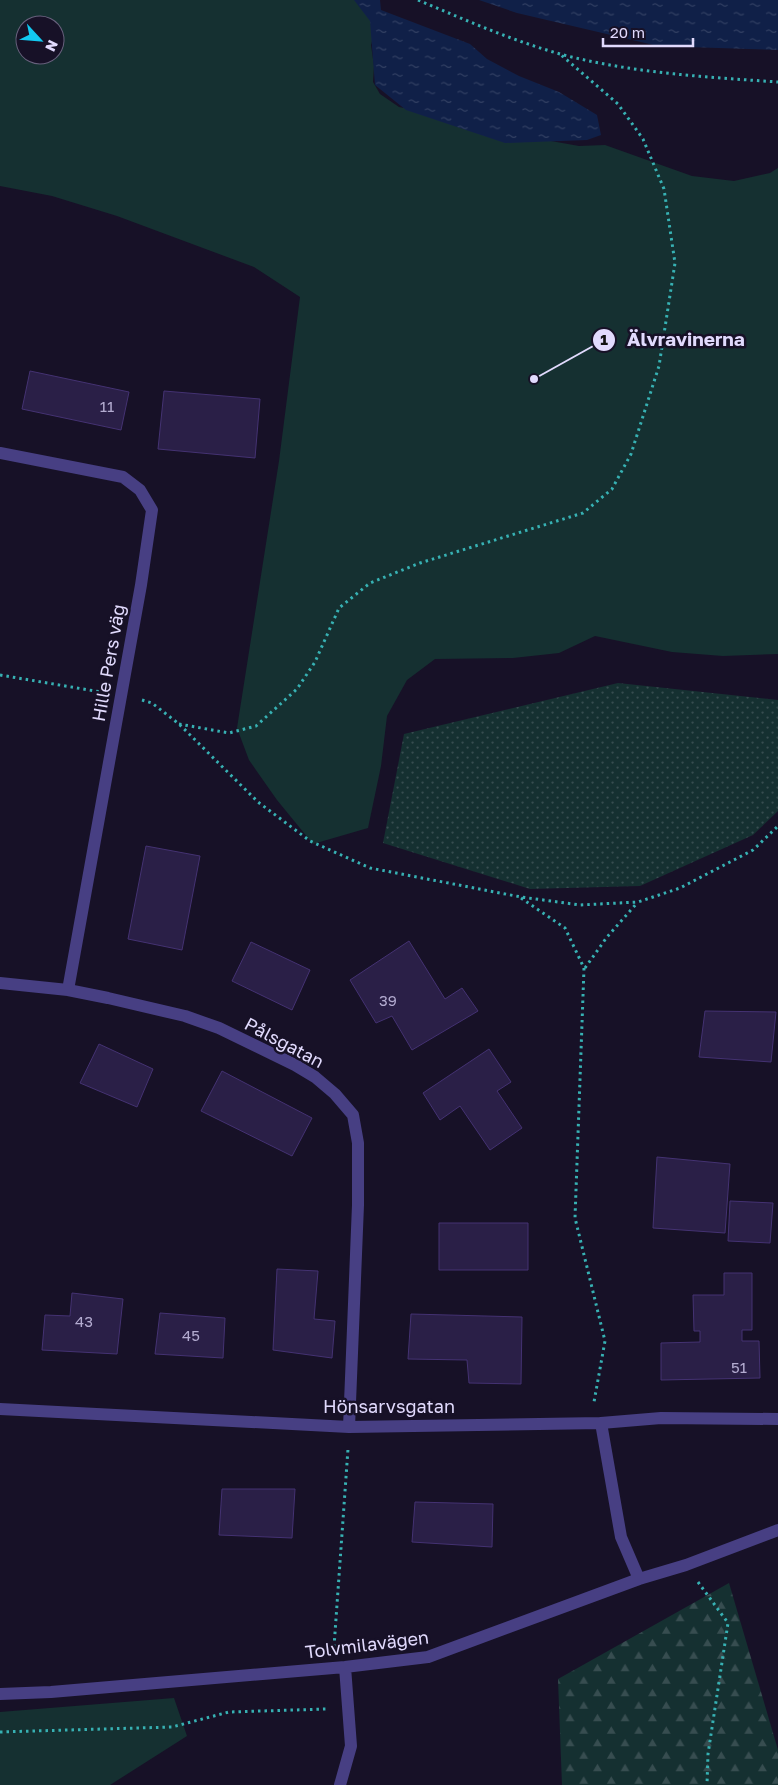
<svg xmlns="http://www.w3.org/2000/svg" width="778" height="1785" viewBox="0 0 778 1785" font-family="'Golos Text',sans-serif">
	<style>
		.grass { fill: url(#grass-dots) }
		.forest { fill: url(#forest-firs) }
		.park { fill: #153031; fill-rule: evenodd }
		.water { fill: url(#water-ripples) }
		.building { fill: #2a1f47; stroke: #443272 }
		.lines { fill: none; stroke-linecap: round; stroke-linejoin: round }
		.path { stroke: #37b1b3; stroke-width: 3; stroke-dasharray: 2.5 4; stroke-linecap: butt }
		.minor { stroke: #473f83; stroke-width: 12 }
		.labels { text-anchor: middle; stroke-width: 5; stroke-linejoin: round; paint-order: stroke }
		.number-label { font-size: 15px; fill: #b3abd0 }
		.street-label { font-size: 18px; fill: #e1dafd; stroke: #171127 }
		.leader { fill: none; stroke: #e1dafd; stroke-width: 2 }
		.callout-dot { fill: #e1dafd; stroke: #171127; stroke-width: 2 }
		.mark-label { font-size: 15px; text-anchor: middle; font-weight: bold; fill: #111 }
		.callout-label { font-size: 19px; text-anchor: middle; font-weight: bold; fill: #e1dafd; stroke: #171127; stroke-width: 5; stroke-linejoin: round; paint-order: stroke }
	</style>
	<defs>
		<pattern id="grass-dots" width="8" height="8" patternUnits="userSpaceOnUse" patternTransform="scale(1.25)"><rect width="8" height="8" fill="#153031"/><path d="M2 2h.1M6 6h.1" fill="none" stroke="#374d50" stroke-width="1.8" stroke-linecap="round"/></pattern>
		<pattern id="forest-firs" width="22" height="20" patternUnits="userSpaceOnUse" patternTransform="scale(1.25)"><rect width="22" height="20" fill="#153031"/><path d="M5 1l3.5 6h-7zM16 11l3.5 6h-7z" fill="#374d50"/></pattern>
		<pattern id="water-ripples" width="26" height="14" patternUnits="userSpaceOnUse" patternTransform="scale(1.25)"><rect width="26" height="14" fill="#102048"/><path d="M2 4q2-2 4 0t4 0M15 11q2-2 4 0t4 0" fill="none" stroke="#324063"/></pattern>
	</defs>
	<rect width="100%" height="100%" fill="#171127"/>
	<path class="grass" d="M618 683 778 700V811L753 835 640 886 530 889 383 843 404 734Z"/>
	<path class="forest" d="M729 1583 778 1750V1785H562L558 1679Z"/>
	<path class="park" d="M0 0H362L377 23 371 45 374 66 373 82 380 94 399 107 474 122 551 141 579 146 605 145 692 176 734 181 770 173 778 168V654L723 656 672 652 595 636 559 653 513 658 435 659 407 680 387 716 381 766 368 828 313 844 277 800 249 760 237 728 279 461 300 297 254 267 117 216 52 196 0 186ZM25 25H55V55H25Z
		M174 1698 187 1736 110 1785H0V1712Z"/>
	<path class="water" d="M354 0H380L381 10 470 44 487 59 519 76 559 92 597 115 601 135 587 140 505 143 406 110 375 85 370 21Z
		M479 0H778V50L658 46 517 13Z"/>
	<path class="building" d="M30 371 129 392 121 430 22 409Z
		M164 391 260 399 255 458 158 449Z
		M146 846 200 856 182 950 128 939Z
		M409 941 445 999 462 988 478 1011 412 1050 392 1016 376 1023 350 980Z
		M251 942 310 970 292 1010 232 981Z
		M705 1011 776 1012 771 1062 699 1057Z
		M99 1044 153 1069 137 1107 80 1083Z
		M489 1049 511 1082 497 1091 522 1128 490 1150 460 1106 440 1120 423 1093Z
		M222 1071 312 1118 292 1156 201 1111Z
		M657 1157 730 1164 725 1233 653 1228Z
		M730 1201 773 1203 770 1243 728 1241Z
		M439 1223H528V1270H439Z
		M277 1269 318 1271 314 1319 335 1321 332 1358 273 1350Z
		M724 1273H752V1330H742V1341H759L760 1378 661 1380V1343L700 1342V1331H694L693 1295H724Z
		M72 1293 123 1299 117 1354 42 1350 45 1315 70 1316Z
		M160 1313 225 1318 223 1358 155 1354Z
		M411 1314 522 1317 521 1384 469 1383 467 1360 408 1359Z
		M222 1489H295L292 1538 219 1535Z
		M415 1502 493 1504 492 1547 412 1542Z"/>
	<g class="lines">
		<path class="path" d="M418 0C465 20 511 40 560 54 631 73 705 77 778 82
			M0 675 101 692
			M142 700 152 703 179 724 258 802 310 841 370 868 521 897 580 905 638 902 680 888 753 850 778 826
			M179 724 229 733 256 726 297 689 315 662 339 608 370 583 420 563 583 513 612 489 631 454 659 366 675 263 664 189 643 139 618 104 560 54
			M521 898 565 928 584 968 575 1218 605 1341 594 1402
			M585 968 607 937 637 903
			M698 1582 728 1623 708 1754 707 1785
			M334 1647 348 1449
			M0 1732 172 1727 229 1712 327 1709"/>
		<path class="minor" d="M0 453 123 477 140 490 152 510 141 585 68 990
			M0 983 68 990 108 998 185 1016 219 1028 295 1065 315 1077 335 1094 353 1115 358 1143V1205L349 1427
			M0 1409 349 1427 601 1423 661 1418 778 1419
			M601 1423 621 1537 639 1579
			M0 1694 51 1692 345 1667 428 1657 639 1579 686 1565 778 1530
			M340 1785 351 1746 345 1667"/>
	</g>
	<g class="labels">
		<g class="number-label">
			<text x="107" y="412">11</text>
			<text x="388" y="1006">39</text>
			<text x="84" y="1327">43</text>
			<text x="191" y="1341">45</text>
			<text x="739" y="1373">51</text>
		</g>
		<g class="street-label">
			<text transform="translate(109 663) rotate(-80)" y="6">Hille Pers väg</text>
			<text transform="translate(284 1043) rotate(28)" y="6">Pålsgatan</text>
			<text x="389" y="1413">Hönsarvsgatan</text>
			<text transform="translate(367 1645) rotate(-7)" y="6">Tolvmilavägen</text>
		</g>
	</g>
	<path class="leader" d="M534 379L604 340"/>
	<g class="callout-dot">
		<circle cx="534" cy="379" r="5"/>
		<circle cx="604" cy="340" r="12"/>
	</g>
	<g class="mark-label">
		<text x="604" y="345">1</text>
	</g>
	<g class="callout-label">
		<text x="686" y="346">Älvravinerna</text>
	</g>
	<g transform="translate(40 40) rotate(116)"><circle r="24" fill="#171127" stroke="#68617d"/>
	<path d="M0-4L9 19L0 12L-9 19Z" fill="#12c9f1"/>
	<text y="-8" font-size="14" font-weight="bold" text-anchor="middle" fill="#e1dafd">N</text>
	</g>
	<path d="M603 38v8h90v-8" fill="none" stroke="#e1dafd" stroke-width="2.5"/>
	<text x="610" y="38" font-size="15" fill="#e1dafd" stroke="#171127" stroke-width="4" paint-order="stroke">20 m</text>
</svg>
